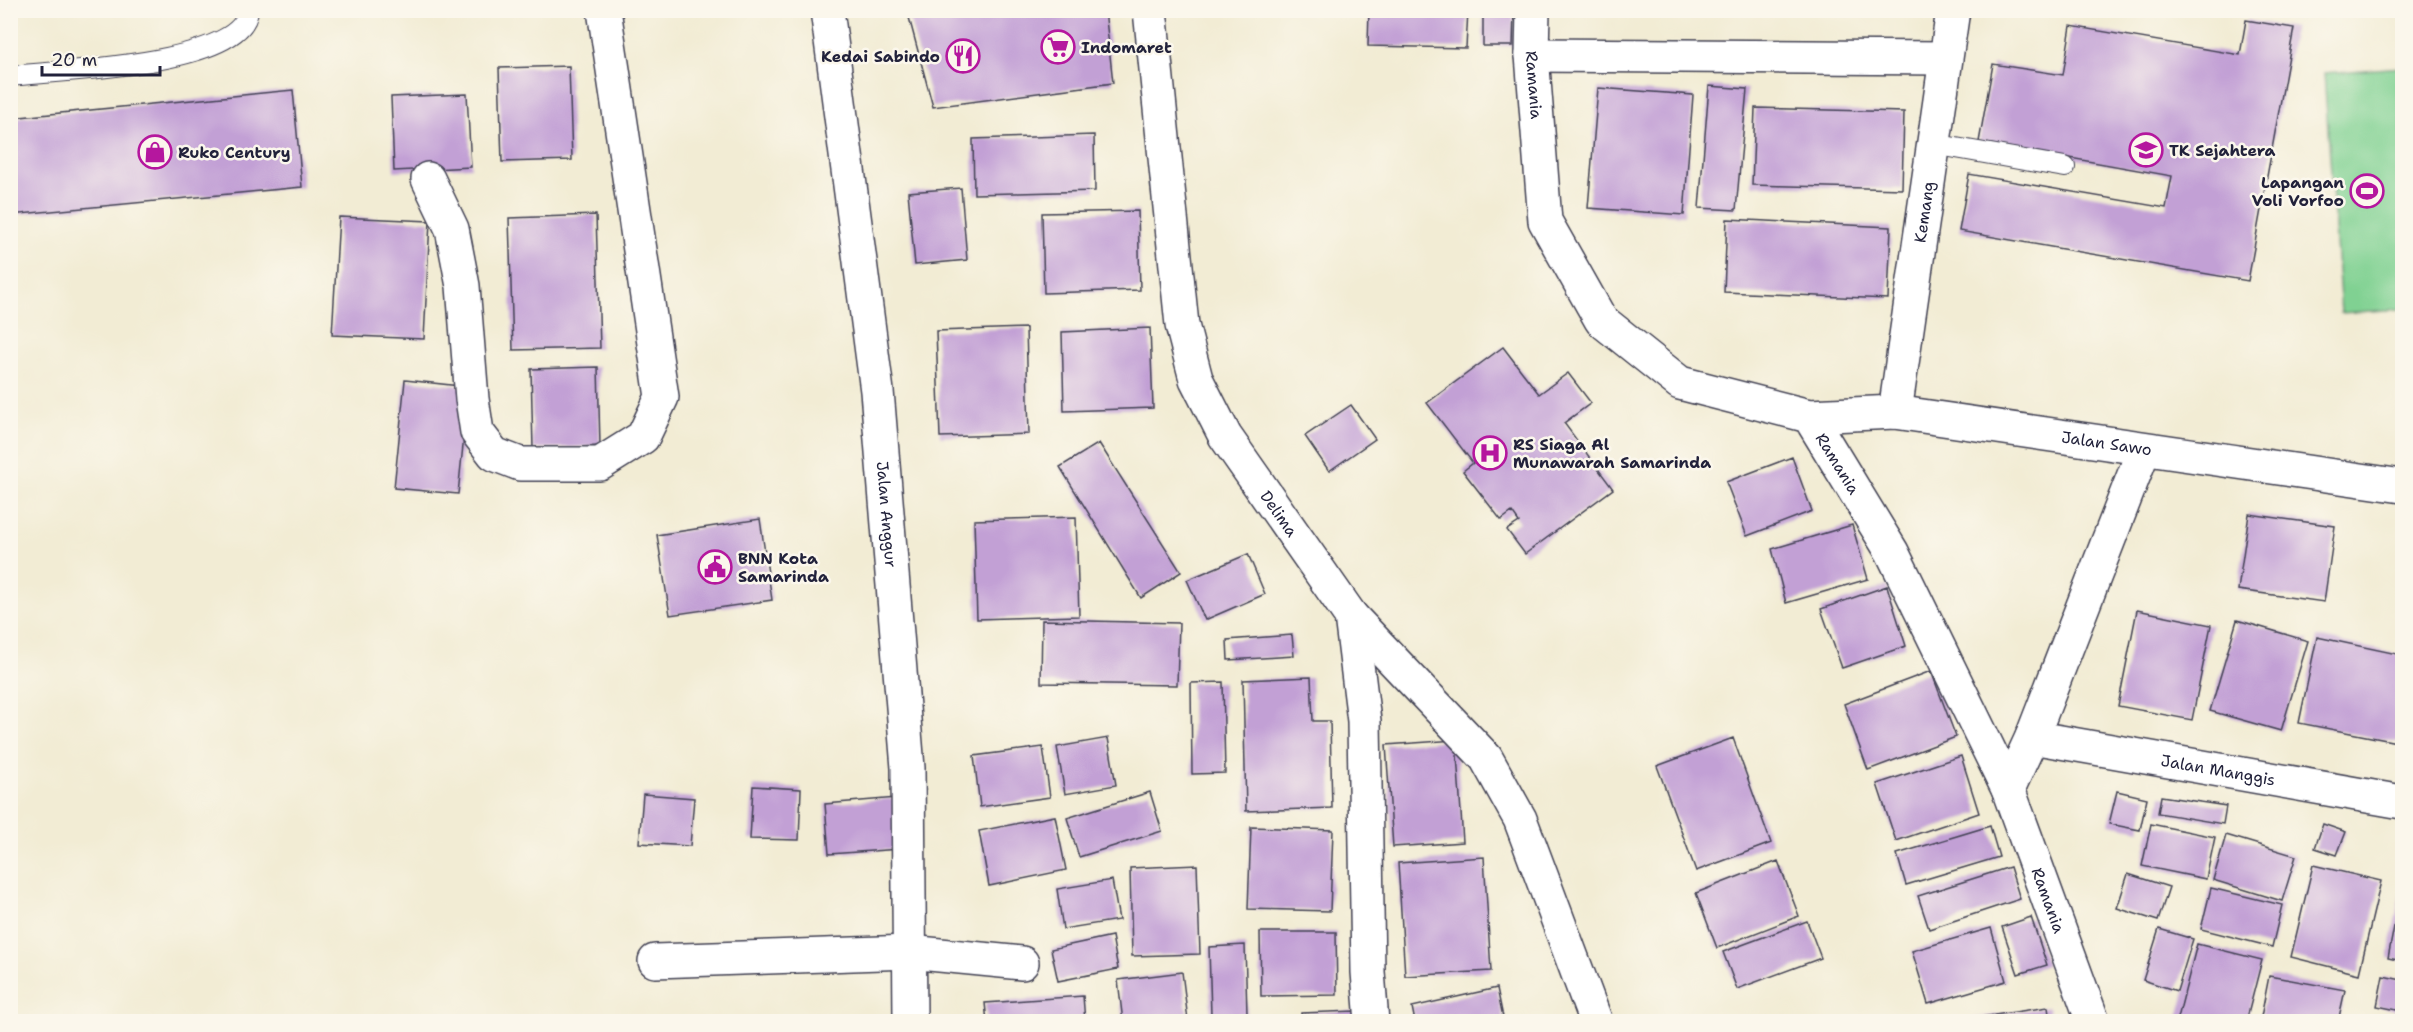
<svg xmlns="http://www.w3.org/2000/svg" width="2413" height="1032" viewBox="0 0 2413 1032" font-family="'Shantell Sans',sans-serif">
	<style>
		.green { fill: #80d192; stroke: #517a66; stroke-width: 1.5 }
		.building { fill: #c2a0d5 }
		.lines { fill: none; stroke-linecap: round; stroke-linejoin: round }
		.lane-casing { stroke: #414052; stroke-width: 22 }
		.street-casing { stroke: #414052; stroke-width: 36 }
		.secondary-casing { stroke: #414052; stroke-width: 36 }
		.lane { stroke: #fff; stroke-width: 20 }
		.street { stroke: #fff; stroke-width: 33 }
		.secondary { stroke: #fff; stroke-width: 33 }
		.labels { text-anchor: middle; stroke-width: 5; stroke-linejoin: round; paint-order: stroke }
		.poi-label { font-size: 16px; font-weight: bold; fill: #22223b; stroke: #fbf7ec; text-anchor: start }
		.street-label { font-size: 16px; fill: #22223b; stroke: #fbf7ec }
	</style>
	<rect width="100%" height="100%" fill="#fbf7ec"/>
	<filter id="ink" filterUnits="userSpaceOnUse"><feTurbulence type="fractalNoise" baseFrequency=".0167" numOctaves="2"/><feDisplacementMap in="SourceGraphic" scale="12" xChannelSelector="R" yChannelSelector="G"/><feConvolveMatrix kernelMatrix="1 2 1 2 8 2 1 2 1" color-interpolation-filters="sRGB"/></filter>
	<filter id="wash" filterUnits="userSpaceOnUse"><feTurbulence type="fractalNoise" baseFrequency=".008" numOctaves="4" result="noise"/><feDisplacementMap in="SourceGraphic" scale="24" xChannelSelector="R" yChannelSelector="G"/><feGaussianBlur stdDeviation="1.35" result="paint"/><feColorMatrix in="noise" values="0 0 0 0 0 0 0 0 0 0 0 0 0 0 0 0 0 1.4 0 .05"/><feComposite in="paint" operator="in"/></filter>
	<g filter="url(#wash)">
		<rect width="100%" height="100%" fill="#f2ecd4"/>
		<path class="green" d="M2402 67V309L2341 313 2324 73Z"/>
		<g id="blocks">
			<path class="building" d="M907 10H1105L1113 83 933 107Z
				M1369 10H1468L1466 48 1368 46Z
				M1483 10H1514L1513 46H1483Z
				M2246 20 2294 28 2248 281 1959 231 1969 174 2166 208 2172 176 1979 142 1993 64 2063 75 2071 26 2240 55Z
				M569 66 572 160 502 162 499 68Z
				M1709 86 1747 89 1736 210 1699 208Z
				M1598 88 1693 95 1684 215 1588 208Z
				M293 90 302 187 10 215V118Z
				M467 94 471 167 394 171 391 97Z
				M1755 108 1904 112 1902 189 1752 185Z
				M1094 135 1095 191 974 194 973 139Z
				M961 188 967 260 915 265 908 192Z
				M1138 211 1140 290 1044 293 1042 213Z
				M596 215 600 348 513 350 509 218Z
				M339 217 430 221 424 339 332 335Z
				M1727 219 1891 227 1888 299 1724 292Z
				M1026 328 1029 434 940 437 936 331Z
				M1150 328 1153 408 1064 411 1062 332Z
				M1503 347 1539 394 1568 373 1591 403 1564 423 1613 489 1525 554 1507 530 1519 522 1512 512 1501 520 1463 471 1473 463 1427 403Z
				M598 367 600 446 533 449 531 369Z
				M405 380 469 387 458 494 394 488Z
				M1351 405 1375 439 1329 471 1305 436Z
				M1099 443 1181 572 1141 598 1060 467Z
				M1792 457 1812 511 1747 536 1726 482Z
				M2249 514 2335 526 2324 602 2238 590Z
				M1076 517 1079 616 977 619 974 520Z
				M760 519 772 600 670 615 657 535Z
				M1852 525 1868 579 1786 603 1772 549Z
				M1248 554 1265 594 1205 620 1187 580Z
				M1887 586 1906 646 1842 668 1821 609Z
				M2137 610 2211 625 2192 720 2118 706Z
				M1042 620 1179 623 1177 685 1041 683Z
				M2237 620 2308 641 2281 731 2210 711Z
				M1292 635 1294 656 1228 660 1227 640Z
				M2317 637 2402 655V743L2299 723Z
				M1931 671 1956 737 1868 770 1844 704Z
				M1311 677 1313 721H1330L1332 808 1246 811 1243 680Z
				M1223 682 1225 773 1192 774 1191 683Z
				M1108 738 1116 785 1065 794 1057 747Z
				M1733 738 1771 843 1696 871 1657 766Z
				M1456 740 1463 842 1393 847 1386 745Z
				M1043 747 1050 797 980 807 974 756Z
				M1961 756 1979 813 1896 841 1877 784Z
				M753 786 801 789 799 840 750 839Z
				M2117 791 2147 798 2140 830 2109 824Z
				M1150 792 1162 831 1079 857 1067 818Z
				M643 794 694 798 690 846 639 843Z
				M2161 796 2226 806 2223 824 2158 813Z
				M897 798 900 849 829 854 825 804Z
				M1055 816 1066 870 989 886 979 831Z
				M2151 824 2215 837 2206 879 2142 866Z
				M2323 824 2346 832 2337 855 2315 848Z
				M1990 826 1999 857 1906 885 1897 854Z
				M1251 827 1333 830 1330 911 1248 909Z
				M2226 835 2296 856 2282 901 2213 880Z
				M1484 857 1491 971 1405 976 1398 863Z
				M1778 861 1799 916 1717 948 1696 893Z
				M1197 865 1200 954 1132 956 1130 868Z
				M2313 865 2381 881 2359 974 2291 957Z
				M2010 867 2020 899 1929 929 1918 896Z
				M2128 874 2169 887 2158 921 2117 908Z
				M1112 880 1119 920 1063 929 1057 889Z
				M2211 888 2282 905 2272 947 2201 929Z
				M2401 890H2402V961L2388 958Z
				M2031 917 2047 965 2018 974 2002 927Z
				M1807 921 1821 958 1737 989 1723 952Z
				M1991 928 2006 981 1928 1004 1912 951Z
				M2159 929 2193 939 2177 991 2143 980Z
				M1260 932H1336L1337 995 1261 996Z
				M1112 936 1118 969 1058 981 1051 949Z
				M2197 944 2262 960 2246 1022H2177Z
				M1245 945 1247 1014 1211 1015 1209 947Z
				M1182 972 1188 1020 1123 1022 1118 980Z
				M2269 976 2345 990 2338 1022H2260Z
				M2383 976 2402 980V1011L2377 1006Z
				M1497 988 1504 1022H1415L1412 1007Z
				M1083 996 1085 1022H987L985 1003Z
				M2048 1007 2050 1022H1962V1020Z
				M1356 1011V1022H1301V1013Z"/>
		</g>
	</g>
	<g filter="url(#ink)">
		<use href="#blocks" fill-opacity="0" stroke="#414052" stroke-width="1.5"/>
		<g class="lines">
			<defs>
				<path id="lane" d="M10 76C54 71 245 66 248 10
					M1933 144 2065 167"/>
				<g id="street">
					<path id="s1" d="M1150 10 1182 325 1196 379 1225 436 1351 616 1364 721 1368 972 1372 1022"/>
					<path id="s2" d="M1533 10 1532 55 1545 221 1601 320 1680 383 1809 416 1892 552 2008 789 2093 1022"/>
					<path d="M1532 55 1945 58"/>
					<path d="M428 179 452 229 463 286 472 399 477 432 494 454 520 464H600L643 437 662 397 604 10"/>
					<path id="s3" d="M1895 412 1953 10"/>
					<path id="s4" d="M1809 416 1895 412 2402 486"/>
					<path d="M1351 616 1486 758 1520 819 1596 1022"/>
					<path id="s5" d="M2032 737 2402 802"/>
					<path d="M2008 789 2032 737 2144 449"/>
					<path d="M655 961 909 952 1022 963"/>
				</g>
				<g id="secondary">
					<path id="s6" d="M827 10 877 391 908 768 910 1022"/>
				</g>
			</defs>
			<use href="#lane" class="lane-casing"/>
			<use href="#street" class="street-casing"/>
			<use href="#secondary" class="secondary-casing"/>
			<use href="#lane" class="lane"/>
			<use href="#street" class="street"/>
			<use href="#secondary" class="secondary"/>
		</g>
	</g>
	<defs>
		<symbol id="supermarket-ring" viewBox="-11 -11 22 22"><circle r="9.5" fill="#fbf7ec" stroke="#b5179e" stroke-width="1.5"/><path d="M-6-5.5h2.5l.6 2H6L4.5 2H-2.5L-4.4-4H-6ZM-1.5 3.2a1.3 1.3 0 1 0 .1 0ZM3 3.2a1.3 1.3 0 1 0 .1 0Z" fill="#b5179e"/></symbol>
		<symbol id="restaurant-ring" viewBox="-11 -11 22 22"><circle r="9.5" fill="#fbf7ec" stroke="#b5179e" stroke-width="1.5"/><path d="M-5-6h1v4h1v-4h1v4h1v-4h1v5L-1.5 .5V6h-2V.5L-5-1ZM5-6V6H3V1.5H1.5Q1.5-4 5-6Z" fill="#b5179e"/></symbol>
		<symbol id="school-ring" viewBox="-11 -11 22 22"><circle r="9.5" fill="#fbf7ec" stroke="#b5179e" stroke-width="1.5"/><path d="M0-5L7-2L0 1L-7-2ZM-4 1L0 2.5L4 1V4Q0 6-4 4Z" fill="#b5179e"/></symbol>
		<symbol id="shop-ring" viewBox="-11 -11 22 22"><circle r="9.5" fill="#fbf7ec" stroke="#b5179e" stroke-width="1.5"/><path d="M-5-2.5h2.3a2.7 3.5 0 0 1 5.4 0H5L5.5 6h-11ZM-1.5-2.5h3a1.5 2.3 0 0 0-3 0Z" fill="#b5179e"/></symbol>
		<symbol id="stadium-ring" viewBox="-11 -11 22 22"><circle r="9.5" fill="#fbf7ec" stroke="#b5179e" stroke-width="1.5"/><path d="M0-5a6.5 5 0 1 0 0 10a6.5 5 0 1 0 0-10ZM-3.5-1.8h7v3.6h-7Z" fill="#b5179e"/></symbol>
		<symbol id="hospital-ring" viewBox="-11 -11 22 22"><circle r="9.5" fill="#fbf7ec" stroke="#b5179e" stroke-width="1.5"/><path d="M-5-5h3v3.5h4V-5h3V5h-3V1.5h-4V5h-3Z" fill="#b5179e"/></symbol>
		<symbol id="civic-ring" viewBox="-11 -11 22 22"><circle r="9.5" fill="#fbf7ec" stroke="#b5179e" stroke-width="1.5"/><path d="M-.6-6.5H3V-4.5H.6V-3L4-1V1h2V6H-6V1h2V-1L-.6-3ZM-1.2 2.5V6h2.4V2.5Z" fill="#b5179e"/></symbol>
	</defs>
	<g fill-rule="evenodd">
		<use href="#supermarket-ring" x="1039" y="28" width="38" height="38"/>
		<use href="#restaurant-ring" x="944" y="37" width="38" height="38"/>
		<use href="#school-ring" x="2127" y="131" width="38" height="38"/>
		<use href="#shop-ring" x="136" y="133" width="38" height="38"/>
		<use href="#stadium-ring" x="2348" y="172" width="38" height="38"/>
		<use href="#hospital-ring" x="1471" y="434" width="38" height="38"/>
		<use href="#civic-ring" x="696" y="548" width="38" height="38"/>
	</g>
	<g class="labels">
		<g class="poi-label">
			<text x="1081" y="53">Indomaret</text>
			<text x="940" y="62" text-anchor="end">Kedai Sabindo</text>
			<text x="2169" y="156">TK Sejahtera</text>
			<text x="178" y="158">Ruko Century</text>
			<text x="2344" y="188" text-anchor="end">Lapangan<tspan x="2344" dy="18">Voli Vorfoo</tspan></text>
			<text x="1513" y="450">RS Siaga Al<tspan x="1513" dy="18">Munawarah Samarinda</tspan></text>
			<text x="738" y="564">BNN Kota<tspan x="738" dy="18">Samarinda</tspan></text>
		</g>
		<g class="street-label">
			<text dy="6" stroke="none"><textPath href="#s2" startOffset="75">Ramania</textPath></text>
			<text dy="6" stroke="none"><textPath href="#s3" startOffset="202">Kemang</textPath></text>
			<text dy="6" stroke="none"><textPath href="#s4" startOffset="300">Jalan Sawo</textPath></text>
			<text dy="6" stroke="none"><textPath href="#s2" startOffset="615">Ramania</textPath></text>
			<text dy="6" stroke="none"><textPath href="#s1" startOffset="531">Delima</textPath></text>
			<text dy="6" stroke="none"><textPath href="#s6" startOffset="508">Jalan Anggur</textPath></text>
			<text dy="6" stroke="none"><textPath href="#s5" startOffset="189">Jalan Manggis</textPath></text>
			<text dy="6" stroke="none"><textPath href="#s2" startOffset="1101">Ramania</textPath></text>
		</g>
	</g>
	<rect width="2413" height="1032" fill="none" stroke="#fbf7ec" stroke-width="36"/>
	<path d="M42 66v9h118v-9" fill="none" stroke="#22223b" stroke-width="3"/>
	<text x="51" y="66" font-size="18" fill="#22223b" stroke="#fbf7ec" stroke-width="4.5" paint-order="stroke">20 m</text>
</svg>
